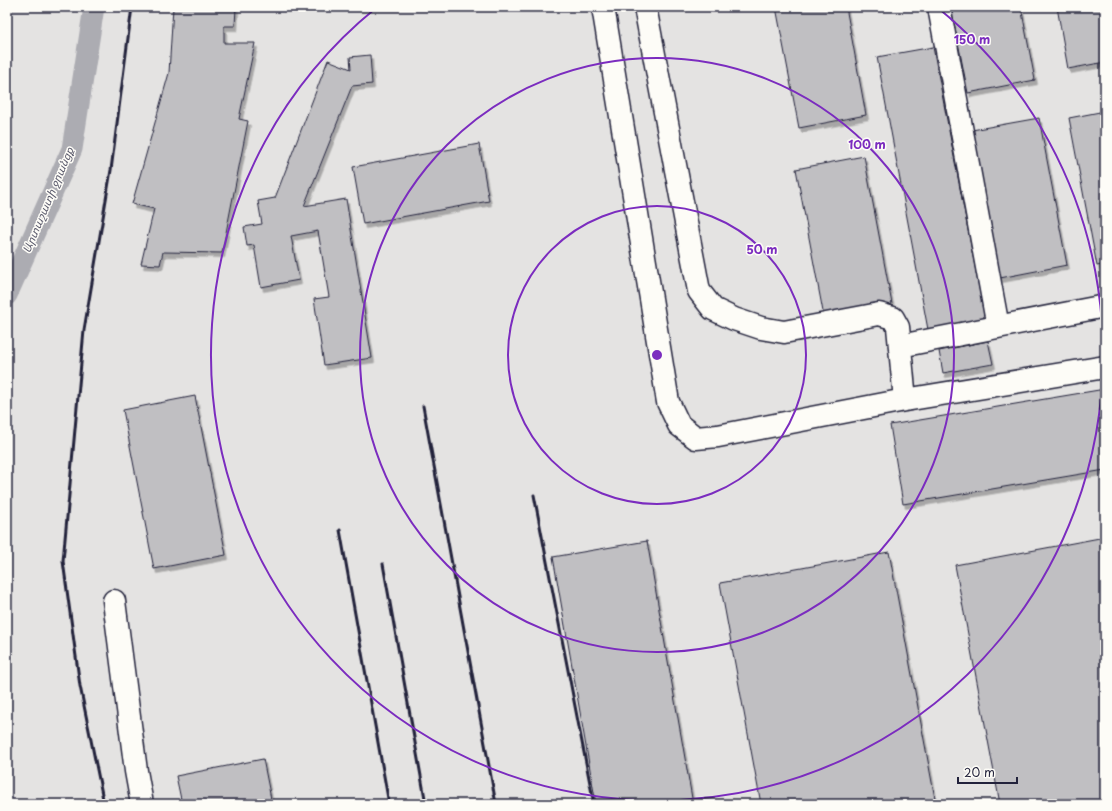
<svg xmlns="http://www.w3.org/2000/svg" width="1112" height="811" viewBox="0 0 1112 811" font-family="'Playpen Sans','Noto Sans Armenian',sans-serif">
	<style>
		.built { fill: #e4e3e2 }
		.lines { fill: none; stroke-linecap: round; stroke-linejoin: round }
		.canal { stroke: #acacb2; stroke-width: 21 }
		.building { fill: #c0bfc2; stroke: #22223b; filter: url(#shadow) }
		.minor-casing { stroke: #22223b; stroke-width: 25 }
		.minor { stroke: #fdfcf7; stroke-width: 22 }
		.rail { stroke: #22223b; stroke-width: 3 }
		.ring { fill: none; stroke: #7b2cbf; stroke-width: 2 }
		.labels { text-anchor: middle; stroke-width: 3; stroke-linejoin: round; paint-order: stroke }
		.water-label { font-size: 11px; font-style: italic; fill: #59596b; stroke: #fdfcf7 }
		.centre { fill: #7b2cbf; stroke: #fdfcf7; stroke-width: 2 }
		.ring-label { font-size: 12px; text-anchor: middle; font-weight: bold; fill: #7b2cbf; stroke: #fdfcf7; stroke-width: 3; stroke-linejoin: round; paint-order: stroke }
	</style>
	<defs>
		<filter id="shadow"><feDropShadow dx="2.5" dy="4.5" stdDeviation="0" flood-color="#0004"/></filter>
	</defs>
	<rect width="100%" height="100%" fill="#f4f3ef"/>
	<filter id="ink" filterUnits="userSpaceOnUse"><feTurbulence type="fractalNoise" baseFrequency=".025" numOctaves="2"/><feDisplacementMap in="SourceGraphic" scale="8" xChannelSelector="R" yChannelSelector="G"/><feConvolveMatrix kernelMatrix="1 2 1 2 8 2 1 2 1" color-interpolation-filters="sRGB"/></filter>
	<g filter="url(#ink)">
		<path class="built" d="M7 7H1105V804H7Z"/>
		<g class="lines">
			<path class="canal" d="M7 295 72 149 94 7"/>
		</g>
		<path class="building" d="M173 7H236L235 26H224V43H255L239 119 248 121 222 253 163 252 160 265 141 264 154 209 132 204 169 73Z
			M776 7H846L866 115 799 128Z
			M951 7H1021L1035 80 968 93Z
			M1057 7H1105V62L1068 69Z
			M933 47 986 324 929 335 877 57Z
			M370 55 372 84 352 86 304 206 346 199 372 358 324 365 314 299 329 297 318 231 291 236 299 280 261 287 254 245 247 246 244 227 262 224 258 201 275 198 328 60 351 69 350 57Z
			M1105 111V264L1097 266 1069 118Z
			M1039 118 1067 265 1000 278 972 130Z
			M479 144 489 201 363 224 353 167Z
			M864 156 892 304 824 317 796 169Z
			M988 341 993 364 943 373 939 351Z
			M1105 389V470L903 504 890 425Z
			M195 396 226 555 154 569 123 410Z
			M1105 537V804H1000L955 565Z
			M647 541 693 804H596L553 557Z
			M889 552 936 804H761L720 583Z
			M263 759 272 804H182L176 776Z"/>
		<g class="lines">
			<defs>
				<path id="minor" d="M603 7 668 402 679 425 696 438 718 436 905 400 1105 367
					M645 7 699 291 713 309 734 319 761 328 784 332 879 314 893 318 898 327 905 400
					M939 7 998 327
					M900 346 1105 306
					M114 601 136 771 142 804"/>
			</defs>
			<use href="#minor" class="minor-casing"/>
			<use href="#minor" class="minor"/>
			<path class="rail" d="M423 406 496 804
				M534 495 594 804
				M340 530 389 804
				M383 564 426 804
				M104 804 80 686 63 561 84 330 111 170 132 7"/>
		</g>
	</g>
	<g class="ring">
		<circle cx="657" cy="355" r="149"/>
		<circle cx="657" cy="355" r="297"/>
		<path d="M938 8A446 446 0 1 1 376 8"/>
	</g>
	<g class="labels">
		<g class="water-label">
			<text transform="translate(48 200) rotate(-67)" y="4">Արտաշատի ջրանցք</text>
		</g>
	</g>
	<circle cx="657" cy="355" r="6" class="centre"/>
	<g class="ring-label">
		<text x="972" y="44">150 m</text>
		<text x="867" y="149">100 m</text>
		<text x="762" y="254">50 m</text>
	</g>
	<rect width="1112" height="811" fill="none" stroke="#fdfcf7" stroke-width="24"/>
	<rect x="12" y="12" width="1088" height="787" fill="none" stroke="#22223b" stroke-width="1.5" filter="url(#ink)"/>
	<path d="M958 777v6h59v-6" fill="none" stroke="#22223b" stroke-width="2"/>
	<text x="964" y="777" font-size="12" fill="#22223b" stroke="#fdfcf7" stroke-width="3" paint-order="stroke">20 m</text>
</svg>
